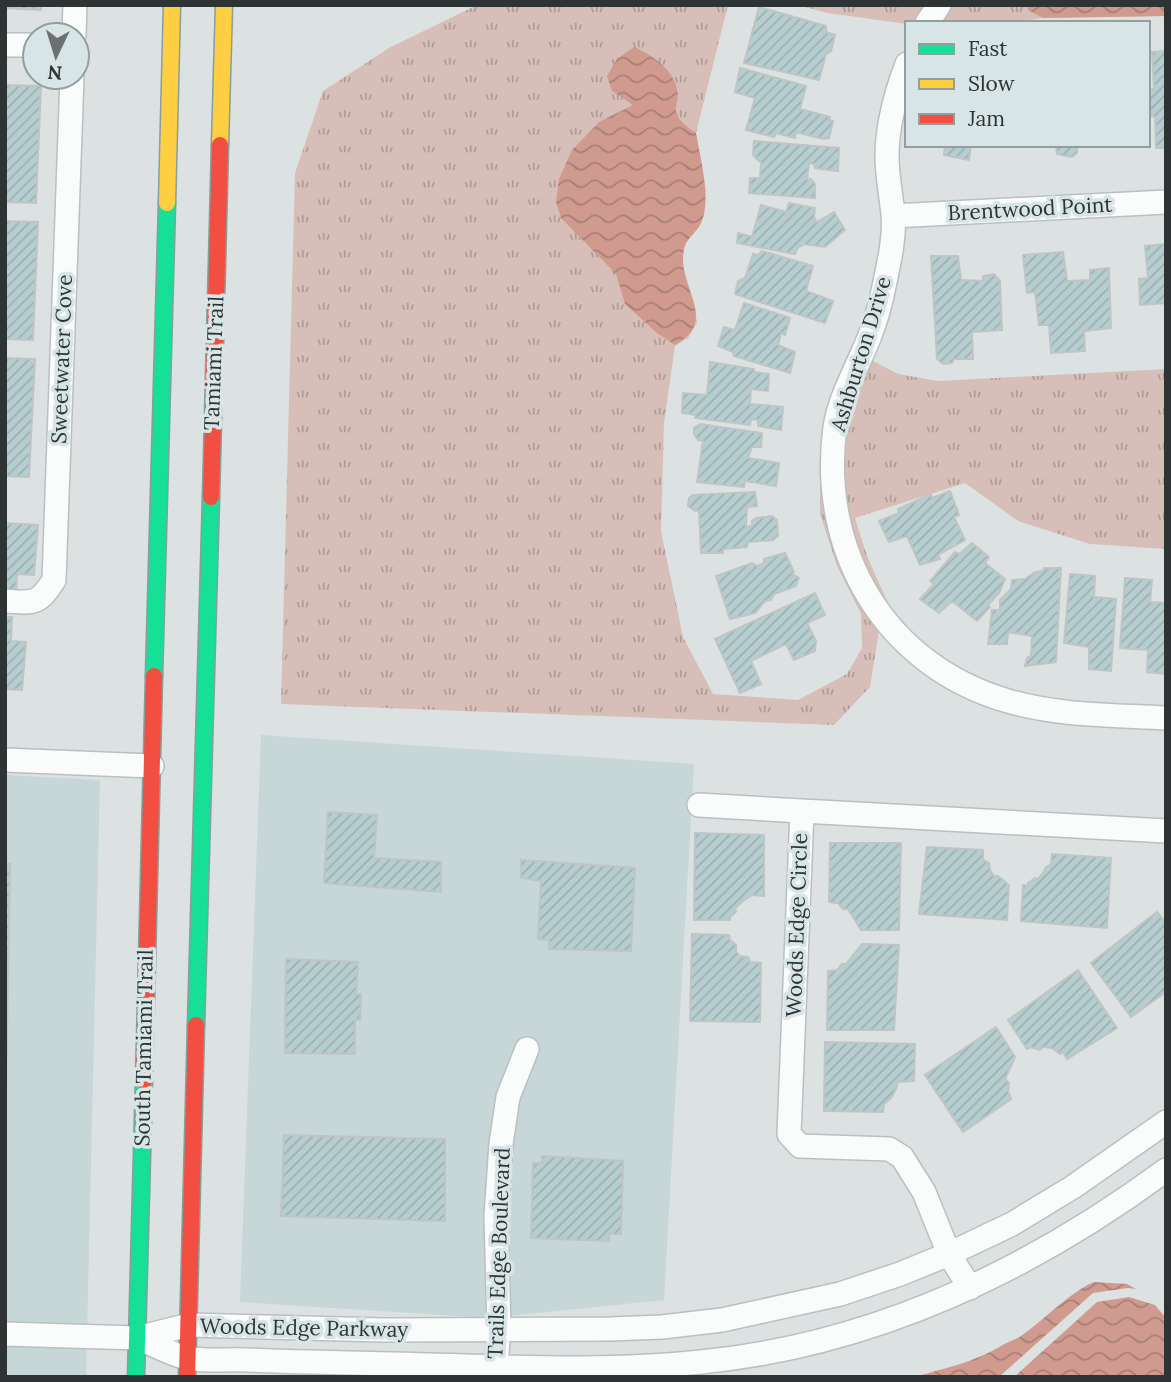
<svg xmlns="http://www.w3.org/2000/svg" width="1171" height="1382" viewBox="0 0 1171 1382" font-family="Lora,serif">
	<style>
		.built { fill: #c7d6d6 }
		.grass { fill: url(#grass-tufts) }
		.water { fill: url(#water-waves) }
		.building { fill: url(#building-hatch); stroke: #bfc5c5; stroke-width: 2 }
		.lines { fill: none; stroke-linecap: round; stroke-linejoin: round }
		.street-casing { stroke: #babfbf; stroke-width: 26 }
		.fast-casing { stroke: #869e9e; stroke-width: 19 }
		.slow-casing { stroke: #869e9e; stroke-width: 19 }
		.jam-casing { stroke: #869e9e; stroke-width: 19 }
		.street { stroke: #fafbfb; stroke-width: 23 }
		.fast { stroke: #16e098; stroke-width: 16 }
		.slow { stroke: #ffcf43; stroke-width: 16 }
		.jam { stroke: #f24e42; stroke-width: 16 }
		.labels { text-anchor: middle; stroke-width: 7; stroke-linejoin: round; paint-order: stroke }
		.street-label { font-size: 21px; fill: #2e3333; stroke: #d8e5e6 }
	</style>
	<defs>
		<pattern id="grass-tufts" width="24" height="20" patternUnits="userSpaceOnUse" patternTransform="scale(1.75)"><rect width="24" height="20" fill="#d8beb8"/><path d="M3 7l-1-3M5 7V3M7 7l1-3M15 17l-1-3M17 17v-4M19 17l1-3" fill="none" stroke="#b09b96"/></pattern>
		<pattern id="water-waves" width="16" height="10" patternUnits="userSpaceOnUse" patternTransform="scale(1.75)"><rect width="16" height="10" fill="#d09b8e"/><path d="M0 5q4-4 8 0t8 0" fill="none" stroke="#a97f75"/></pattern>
		<pattern id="building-hatch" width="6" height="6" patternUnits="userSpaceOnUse" patternTransform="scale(1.75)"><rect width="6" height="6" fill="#b6cecf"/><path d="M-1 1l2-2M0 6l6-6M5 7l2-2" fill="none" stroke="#9db1b2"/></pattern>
	</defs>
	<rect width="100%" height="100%" fill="#dce2e2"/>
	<path class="built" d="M261 735 694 764 664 1300 489 1318 240 1302Z
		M5 775 100 780 86 1377H5Z"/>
	<path class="grass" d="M477 5H728L696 133 706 191 701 223 685 241 682 262 694 303 697 323 688 338 675 346 664 423 661 531 683 637 713 694 798 700 847 674 862 648 861 614 837 566 820 514V450L836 382 850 349 898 374 938 381 1166 369V549L1090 544 1018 521 965 483 855 518 867 556 888 603 879 631 870 687 834 725 281 704 295 173 323 91 389 48Z
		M798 5H1166V16L1043 18 1007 23 907 24 827 13Z"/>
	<path class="water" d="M1027 5H1166V16L1043 18 1028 10Z
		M634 47C653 55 677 72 678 95 678 100 675 107 676 112 678 121 689 128 696 133 700 157 712 200 701 223 693 239 683 237 683 260 683 294 717 321 675 345L657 333 625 304 616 274 561 218 556 202 559 179 572 150 599 122 633 105 612 91 607 76 617 59Z
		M1094 1282 1127 1284 1136 1289 1128 1288 1093 1293 999 1377H915C945 1368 975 1362 1001 1346 1007 1342 1015 1340 1021 1336 1044 1320 1070 1292 1094 1282Z
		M1129 1297 1155 1305 1166 1318V1377H1014L1097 1302Z"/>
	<path class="building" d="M5 5H42L41 10 5 8Z
		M759 7 826 26V32L835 35 831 51 826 54 819 80 744 63Z
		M1166 51V148H1156L1155 117 1151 116 1148 93V90L1154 89 1152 52Z
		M740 68 806 86 800 109 830 117 829 120 833 121 829 138 823 139 796 132 795 138 776 133 774 137 746 130 755 98 735 92Z
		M5 85 41 86 36 203 5 202Z
		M754 141 839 148 838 171 815 168 814 164 809 163 807 179H811L815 184V198L749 193 750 178H760L761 163 753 155Z
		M945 145H971L969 160 944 155Z
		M1056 145H1077V153L1072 157 1057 154Z
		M789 203 815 208 814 217 817 222 834 212 845 230 825 247 803 244 802 246 798 247 795 254 737 243 738 233 752 237 761 205 786 212Z
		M5 221 38 222 33 340 5 339Z
		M1166 244V303L1140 305 1139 279 1148 278 1145 246Z
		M762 251 813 266 806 291 833 301 825 323 735 294 738 281 745 278 753 254 758 255Z
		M1063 252 1067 281 1090 280V270L1109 268 1111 328 1084 331 1085 351 1051 353 1049 325H1039L1035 292 1027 293 1023 255Z
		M931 256H958L961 280 983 281V276L994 274 1000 281 1002 330 972 332 973 359H954L952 363 943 364 937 359Z
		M744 303 790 318 785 335 781 333 778 345 795 352 790 373 734 356 733 352 718 346 724 327 735 330Z
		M5 358 35 359 29 477 5 476Z
		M710 362 754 369V372L769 374 768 391 751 389 750 404 783 407 781 430 758 426V420L751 419 750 425 695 418 696 415 682 413 683 393 707 395Z
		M700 424 762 433 761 447H752L748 458 779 463 776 486 745 481 744 487 697 482 703 441 698 440 694 434V428Z
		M950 491 959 515 954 517 965 540 938 555 940 559 920 565 907 536 889 542 879 521 899 513 898 509 931 494 932 498Z
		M755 492 757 506 747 507 746 527 752 526V521L756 518 772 516 777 520 778 536 773 540 748 542 747 547 723 549V553H701L699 510 695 511 688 506 689 498 693 495Z
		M5 523 38 525 34 575 17 574 16 596H5Z
		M972 543 989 557 985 563 1005 579 999 593 988 605 990 607 977 621 952 601 939 613 920 599 934 584 930 581 955 552 959 554Z
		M785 553 794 572 792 574 799 578 796 586 774 594 771 600 765 601 755 613 730 619 716 576 752 563 757 566 764 563V559Z
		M1044 568H1061L1056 662 1025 666 1027 658 1031 656 1032 636 1008 632 1007 644H988L992 610H1000V600L1011 589 1012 580 1025 579 1035 572 1043 571Z
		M1070 574 1095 576 1094 597 1116 599 1111 671 1089 669V647L1064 643Z
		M1125 578 1152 580 1150 602 1166 603V674L1147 672 1148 650 1120 648Z
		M815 593 825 615 807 623 816 641 815 651 794 660 786 644 751 661 761 684 740 693 715 639Z
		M5 617H12L11 641 26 642 22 690 5 689Z
		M328 812 377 815 374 858 441 862V892L324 883Z
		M695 833 764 835V896L752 895 743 901 735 908 736 912 730 917V920H694Z
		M830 843H901L899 930H861L848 909H843L838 903 829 902Z
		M927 847 983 850V860L989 863 990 870 994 876H998L1009 885 1007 920 919 914Z
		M1052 854 1111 858 1107 928 1021 921 1023 885 1028 886V883L1035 878 1038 879 1044 872 1045 868 1051 864Z
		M521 860 635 868 631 951 549 949V940L538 939 541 881 521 878Z
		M5 864H10L5 1151Z
		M1157 912 1166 923V992L1131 1017 1091 963Z
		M692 934 729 935 730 940 736 945V951L740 956 748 957 750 962 761 963 760 1022 690 1021Z
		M862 944 899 945 894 1030H827L828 971 837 970 842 964H846Z
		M286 959 358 962 356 995 361 994 360 1020 355 1019V1054L285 1053Z
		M1078 970 1117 1028 1067 1059 1063 1052 1060 1054 1052 1048 1043 1047 1040 1050 1031 1047 1027 1049 1008 1020Z
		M996 1027 1015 1057 1005 1079 1009 1083 1008 1091 1011 1099 963 1132 925 1075Z
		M825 1042 915 1044 914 1081 897 1082V1087L891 1098 884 1104 883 1112 824 1111Z
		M284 1135 445 1139V1221L281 1216Z
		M542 1156 623 1161 621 1234H609V1241L531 1238 533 1163H542Z"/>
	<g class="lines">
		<defs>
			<path id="street" d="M927 23 939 5
				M74 35 75 5
				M5 45H35
				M907 64C896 93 887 125 887 156 887 176 891 195 893 214 895 234 890 258 886 277 882 298 877 319 869 338 857 368 840 396 835 427 818 552 886 666 1008 701 1059 716 1114 715 1166 718
				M893 216 1166 202
				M5 601C34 603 38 605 54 580L72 77
				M5 760 152 766
				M699 805 802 811
				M970 1288 949 1254 924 1192 902 1157 889 1149 800 1146 789 1134 802 811 1166 831
				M5 1334 137 1338 189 1325 384 1330 610 1329 662 1327 722 1320 840 1294 900 1274 949 1254 1012 1224 1073 1187 1166 1122
				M137 1338C153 1344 170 1354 187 1358 205 1362 228 1359 247 1360 295 1362 344 1363 393 1364 496 1366 599 1373 701 1362 873 1345 1029 1271 1166 1170
				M495 1377 499 1329 496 1216 501 1144 508 1097 527 1049"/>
			<path id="fast" d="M154 676 167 203
				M196 1025 211 497
				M136 1377 144 1081"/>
			<path id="slow" d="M220 145 224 5
				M167 203 172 5"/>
			<path id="jam" d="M211 497 220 145
				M144 1081 154 676
				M187 1377 196 1025"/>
		</defs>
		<use href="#street" class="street-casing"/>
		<use href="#fast" class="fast-casing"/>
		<use href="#slow" class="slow-casing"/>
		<use href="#jam" class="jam-casing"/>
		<use href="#street" class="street"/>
		<use href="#fast" class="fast"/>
		<use href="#slow" class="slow"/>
		<use href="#jam" class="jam"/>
	</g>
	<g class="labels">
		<g class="street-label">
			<text transform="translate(1030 209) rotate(-3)" y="7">Brentwood Point</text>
			<text transform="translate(861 354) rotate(-73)" y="7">Ashburton Drive</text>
			<text transform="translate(62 359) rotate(-88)" y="7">Sweetwater Cove</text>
			<text transform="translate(214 363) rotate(-88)" y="7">Tamiami Trail</text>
			<text transform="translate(797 925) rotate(-88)" y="7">Woods Edge Circle</text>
			<text transform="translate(144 1048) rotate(-89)" y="7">South Tamiami Trail</text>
			<text transform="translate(499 1253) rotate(-88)" y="7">Trails Edge Boulevard</text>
			<text transform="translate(304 1328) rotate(1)" y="7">Woods Edge Parkway</text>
		</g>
	</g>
	<rect width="1171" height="1382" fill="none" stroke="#2e3333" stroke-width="14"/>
	<rect x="905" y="21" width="245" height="126" fill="#d8e5e6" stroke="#949e9e" stroke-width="2"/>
	<rect x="919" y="44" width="35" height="10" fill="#16e098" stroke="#949e9e" stroke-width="2"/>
	<text x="968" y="56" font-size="21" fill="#2e3333">Fast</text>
	<rect x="919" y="79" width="35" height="10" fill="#ffcf43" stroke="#949e9e" stroke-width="2"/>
	<text x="968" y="91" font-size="21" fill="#2e3333">Slow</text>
	<rect x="919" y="114" width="35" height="10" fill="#f24e42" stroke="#949e9e" stroke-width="2"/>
	<text x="968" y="126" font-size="21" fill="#2e3333">Jam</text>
	<g transform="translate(56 56) rotate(184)"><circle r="33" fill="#d8e5e6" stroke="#949e9e" stroke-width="2"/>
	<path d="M0-5L12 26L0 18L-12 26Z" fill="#6b7070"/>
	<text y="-10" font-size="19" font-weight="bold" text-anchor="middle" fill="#2e3333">N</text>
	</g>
</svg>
